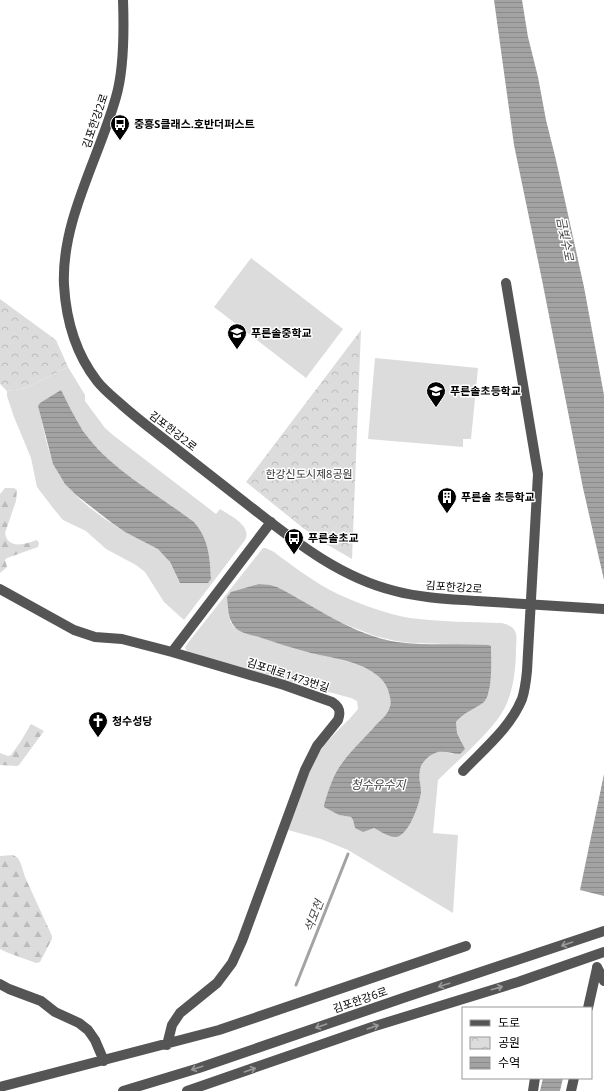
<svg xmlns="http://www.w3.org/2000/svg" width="604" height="1091" viewBox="0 0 604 1091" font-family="'Open Sans','Noto Sans KR',sans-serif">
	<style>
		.green { fill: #dcdcdc; fill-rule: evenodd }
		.forest { fill: url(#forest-firs) }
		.park { fill: url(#park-crowns) }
		.water { fill: url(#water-rules) }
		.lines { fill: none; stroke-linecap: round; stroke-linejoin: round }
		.stream { stroke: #a3a3a3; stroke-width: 3 }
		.minor { stroke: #555; stroke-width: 10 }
		.oneway { stroke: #999 }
		.labels { text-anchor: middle; stroke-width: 3; stroke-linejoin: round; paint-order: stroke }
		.street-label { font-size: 11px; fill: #000; stroke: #fff }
		.poi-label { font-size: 11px; font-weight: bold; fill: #000; stroke: #fff; text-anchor: start }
		.park-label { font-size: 11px; fill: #333; stroke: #fff }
		.water-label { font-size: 12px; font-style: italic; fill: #444; stroke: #fff }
	</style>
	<defs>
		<pattern id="forest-firs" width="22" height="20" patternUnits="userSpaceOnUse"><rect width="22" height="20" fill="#dcdcdc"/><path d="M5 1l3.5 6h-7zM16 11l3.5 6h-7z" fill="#bbb"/></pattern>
		<pattern id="park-crowns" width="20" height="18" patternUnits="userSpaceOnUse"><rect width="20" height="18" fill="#dcdcdc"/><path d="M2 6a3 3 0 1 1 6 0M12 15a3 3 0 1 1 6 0" fill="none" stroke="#bbb"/></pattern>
		<pattern id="water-rules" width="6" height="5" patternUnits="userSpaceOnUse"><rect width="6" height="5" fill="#a3a3a3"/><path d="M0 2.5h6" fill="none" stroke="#8b8b8b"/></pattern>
	</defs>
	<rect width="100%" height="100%" fill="#fff"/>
	<path class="green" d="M251 258 343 329 306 378 214 307Z
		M375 358 478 368 471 439H463V447L368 439Z
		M68 367 85 395V401L105 428 113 435 216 514 220 509C229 515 253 526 245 540L184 620 164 602 145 572 136 565 106 549 86 531 63 520 53 508 37 487 31 458 14 417 7 396V391L26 388ZM61 391C68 404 75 418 83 431 110 469 157 496 194 522 209 539 210 558 211 579L179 581C174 572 171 562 164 554 155 544 139 539 127 533 108 522 78 501 65 483 49 462 45 435 39 409Z
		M263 548H266L274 552C294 567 315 583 338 594 360 604 386 614 410 618 440 622 472 622 502 623 518 627 517 634 516 648 516 666 514 686 507 703 497 728 458 760 438 780L433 833 458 835 453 913 348 850 321 839 288 830C297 803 304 774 321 750 331 735 346 724 358 709L357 701 351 698 236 667 187 651 185 648 187 644ZM259 584 277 587 337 621 375 636 396 641 411 643 489 645 491 646 489 693 461 716 456 722 457 733 462 742 452 754C449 753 446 752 443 751 432 750 420 762 419 772 419 779 421 787 420 794 420 802 411 826 405 831 402 834 395 835 391 836L374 828H355L353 820 351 817 339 815 324 805C329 790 334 773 344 760 354 747 386 721 390 707 392 701 391 694 388 689 381 672 365 667 349 662L241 631 234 627 230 621 253 587Z"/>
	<path class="forest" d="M5 488H14L17 490 16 501 5 533C8 550 25 544 37 540L39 543 38 547 7 558 5 560 7 567 0 573V494Z
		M31 724 44 731 19 765 17 766 0 765V753L8 756 11 755 21 741Z
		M13 855 18 858 21 864 25 877 52 936V939L40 962 36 963 6 952 0 949V856Z"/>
	<path class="park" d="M0 299 56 340 68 367 26 388 7 391 0 384Z
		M361 330 352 559 321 541 303 528 246 482Z"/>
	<path class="water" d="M494 0H522L528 37 538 77 546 120 556 160 584 287 604 395V580L583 488 542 280 514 145Z
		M61 390C68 404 75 418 83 431 111 470 157 494 194 522 209 539 210 558 211 579L208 583H180L170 562 158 549 125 532 112 523 76 495 65 484 53 464 38 406 40 403Z
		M259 584 270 585 277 587C316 607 353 635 397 642 427 646 458 643 489 645L491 646C491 659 493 693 484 702 475 709 464 712 456 722L457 733 465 749 460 754C451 754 441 749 433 754 427 757 421 763 420 770 418 777 421 785 421 792 420 803 408 839 394 837 387 836 380 831 374 828L363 832 355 828 353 820 351 817 339 815 324 807V805C328 792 332 778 340 766 350 751 364 739 376 725 381 720 387 715 389 709 391 705 391 701 390 697 386 664 336 659 311 653 293 648 276 643 259 637 251 635 239 633 234 626 228 619 228 606 227 597L231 592Z
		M604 774V896L580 890Z
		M543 1078H563L560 1091H540Z"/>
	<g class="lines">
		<path class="stream" d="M296 985 348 854"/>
		<path class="minor" d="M123 0C124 28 124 70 116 97 99 158 61 221 64 285 66 319 76 354 97 381 104 390 113 397 122 405 141 422 162 437 183 454 207 473 232 492 256 511 298 544 342 578 395 591 421 598 450 599 477 601 519 604 562 606 604 609
			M0 589 74 630 95 637 122 639 172 652 284 685 332 702C340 707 341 712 338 720L317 746 305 770 242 941 232 963 217 983 180 1013 172 1025 167 1045
			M172 652 271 522
			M463 771C484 749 510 728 522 699 525 690 526 681 527 671L538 474 506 283
			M597 967 604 981
			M0 984 9 989 41 1001 55 1012 79 1023 88 1030 95 1040 104 1061
			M588 1008 597 968
			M0 1087 219 1030 466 946
			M123 1091 199 1068 403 998 604 931
			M187 1091 372 1027 518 982 604 952
			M533 1091 535 1078
			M571 1091 574 1078"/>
	</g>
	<defs><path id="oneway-shaft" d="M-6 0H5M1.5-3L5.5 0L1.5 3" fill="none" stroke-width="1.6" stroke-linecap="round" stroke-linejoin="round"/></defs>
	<g class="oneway">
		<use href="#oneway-shaft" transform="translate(567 944) rotate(161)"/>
		<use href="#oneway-shaft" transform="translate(444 985) rotate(162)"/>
		<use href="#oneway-shaft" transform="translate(497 988) rotate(-16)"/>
		<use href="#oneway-shaft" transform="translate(321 1026) rotate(161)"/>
		<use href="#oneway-shaft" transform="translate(373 1027) rotate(-19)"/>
		<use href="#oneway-shaft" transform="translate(197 1068) rotate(162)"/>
		<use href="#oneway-shaft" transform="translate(250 1070) rotate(-19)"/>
	</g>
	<defs>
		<symbol id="bus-pin" viewBox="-11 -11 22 30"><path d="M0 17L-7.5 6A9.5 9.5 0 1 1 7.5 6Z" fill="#000" stroke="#fff"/><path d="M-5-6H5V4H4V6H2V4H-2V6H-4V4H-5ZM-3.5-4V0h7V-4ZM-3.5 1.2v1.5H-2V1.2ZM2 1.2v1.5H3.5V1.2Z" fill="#fff"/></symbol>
		<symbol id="school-pin" viewBox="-11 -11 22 30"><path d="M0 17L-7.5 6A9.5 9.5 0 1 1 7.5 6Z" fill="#000" stroke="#fff"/><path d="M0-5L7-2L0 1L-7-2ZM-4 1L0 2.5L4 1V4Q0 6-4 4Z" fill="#fff"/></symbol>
		<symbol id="building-pin" viewBox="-11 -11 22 30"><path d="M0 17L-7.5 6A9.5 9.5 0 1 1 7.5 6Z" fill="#000" stroke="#fff"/><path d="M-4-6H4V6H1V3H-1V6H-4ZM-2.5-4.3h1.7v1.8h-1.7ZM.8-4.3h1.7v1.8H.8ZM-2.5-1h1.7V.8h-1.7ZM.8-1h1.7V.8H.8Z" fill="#fff"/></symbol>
		<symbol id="church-pin" viewBox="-11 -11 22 30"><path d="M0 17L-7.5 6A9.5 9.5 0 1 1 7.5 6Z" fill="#000" stroke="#fff"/><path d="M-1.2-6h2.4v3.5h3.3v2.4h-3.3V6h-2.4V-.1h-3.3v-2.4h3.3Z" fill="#fff"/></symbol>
	</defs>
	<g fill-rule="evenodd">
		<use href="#bus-pin" x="109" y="113" width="22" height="30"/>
		<use href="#school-pin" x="226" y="322" width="22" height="30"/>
		<use href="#school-pin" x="425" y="380" width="22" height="30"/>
		<use href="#building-pin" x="436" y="486" width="22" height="30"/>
		<use href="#bus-pin" x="283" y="527" width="22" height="30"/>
		<use href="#church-pin" x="87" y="710" width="22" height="30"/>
	</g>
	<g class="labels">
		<g class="street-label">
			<text transform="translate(95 121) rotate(-71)" y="4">김포한강2로</text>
			<text transform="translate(173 431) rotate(38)" y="4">김포한강2로</text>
			<text transform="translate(454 587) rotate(4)" y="4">김포한강2로</text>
			<text transform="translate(288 675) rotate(18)" y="4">김포대로1473번길</text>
			<text transform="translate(360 1000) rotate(-19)" y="4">김포한강6로</text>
		</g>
		<g class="poi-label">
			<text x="134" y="128">중흥S클래스.호반더퍼스트</text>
			<text x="251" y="337">푸른솔중학교</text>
			<text x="450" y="395">푸른솔초등학교</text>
			<text x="461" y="501">푸른솔 초등학교</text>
			<text x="308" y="542">푸른솔초교</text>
			<text x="112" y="725">청수성당</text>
		</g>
		<g class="park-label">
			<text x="309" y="478">한강신도시제8공원</text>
		</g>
		<g class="water-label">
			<text transform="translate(565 239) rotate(79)" y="4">금빛수로</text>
			<text x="378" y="789">청수유수지</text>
			<text transform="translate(314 916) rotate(-69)" y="4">석모천</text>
		</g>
	</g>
	<rect x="462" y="1007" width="130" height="72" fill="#ffffff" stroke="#999999"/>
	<rect x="470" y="1020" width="20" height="6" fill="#555555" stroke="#999999"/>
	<text x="498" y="1027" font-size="12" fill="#000000">도로</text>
	<rect x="470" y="1037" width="20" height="12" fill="url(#park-crowns)" stroke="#999999"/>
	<text x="498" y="1047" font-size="12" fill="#000000">공원</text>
	<rect x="470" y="1057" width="20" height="12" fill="url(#water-rules)" stroke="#999999"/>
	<text x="498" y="1067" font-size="12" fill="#000000">수역</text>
</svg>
